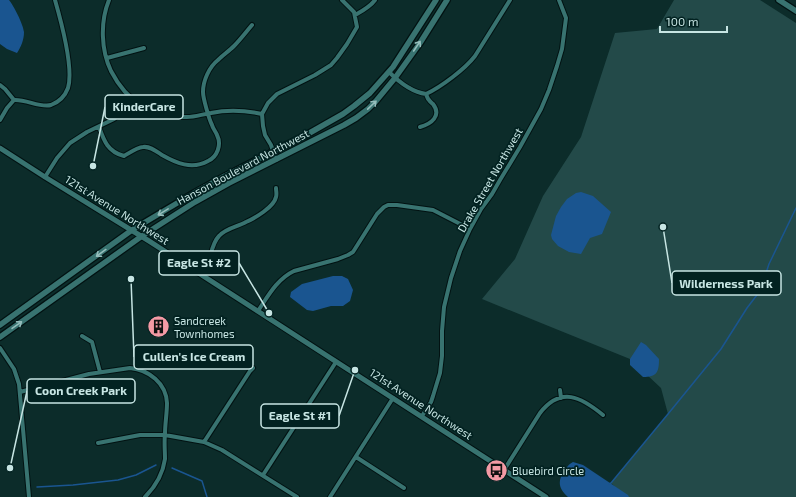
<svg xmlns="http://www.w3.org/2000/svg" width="796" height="497" viewBox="0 0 796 497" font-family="'Exo 2',sans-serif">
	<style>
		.green { fill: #234a49 }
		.water { fill: #1a5590 }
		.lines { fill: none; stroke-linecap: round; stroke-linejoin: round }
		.stream { stroke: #1a5590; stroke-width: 1.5 }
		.minor-casing { stroke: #021212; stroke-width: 6 }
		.tertiary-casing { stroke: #021212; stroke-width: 7 }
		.secondary-casing { stroke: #021212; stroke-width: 8 }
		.minor { stroke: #387370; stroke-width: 4 }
		.tertiary { stroke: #387370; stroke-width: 5 }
		.secondary { stroke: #387370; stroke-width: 5.5 }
		.oneway { stroke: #95bdbb }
		.labels { text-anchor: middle; stroke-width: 3.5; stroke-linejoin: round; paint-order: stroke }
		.street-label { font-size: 11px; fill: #c7e5e3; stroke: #022221 }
		.poi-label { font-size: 11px; fill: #c7e5e3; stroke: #022221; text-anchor: start }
		.leader { fill: none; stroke: #c7e5e3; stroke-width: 1.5 }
		.callout-dot { fill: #c7e5e3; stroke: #022221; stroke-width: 1.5 }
		.callout { fill: #022221; stroke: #c7e5e3; stroke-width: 1.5 }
		.callout-label { font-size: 12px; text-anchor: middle; font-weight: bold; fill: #c7e5e3 }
	</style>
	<rect width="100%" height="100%" fill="#0c2c2a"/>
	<path class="green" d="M674 0H760L796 23V497H626L611 483 668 414 661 388 630 359 546 325 482 299 515 259 543 196 581 137 615 33 657 29Z"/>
	<path class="water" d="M0 0H9C14 6 23 24 24 32 24 40 21 47 17 53L7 49 0 44Z
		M581 192 593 196 611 212 602 234 590 238 581 254 569 252 558 246 552 239 551 235 556 216 561 207 567 199 576 193Z
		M333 276H342L348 279 353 290 350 301 343 306H331L313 311 307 310 290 297 291 292 302 284Z
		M641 342 646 345 659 359C659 372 657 377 643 377L630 365V359Z
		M573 462 583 465 628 495 629 497H568C559 489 557 482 564 471 567 467 568 465 573 462Z"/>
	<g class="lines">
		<path class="stream" d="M172 468 202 481 207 497
			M609 484 611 483 668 414 721 349 747 308 760 291 769 264 796 208
			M37 487 73 485 118 480 136 475 156 465"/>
		<defs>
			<path id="minor" d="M109 0C100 22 101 50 111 71 127 102 152 118 187 117 195 117 203 114 211 113 229 109 244 110 262 114
				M355 15C362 11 370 7 375 0
				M107 58 144 48
				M389 72C399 82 411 92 426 94 427 96 427 98 429 100 430 102 432 103 433 104 442 116 431 124 420 127
				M0 85 5 89 14 100
				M426 94C441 87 465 69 475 56L510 0
				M0 120 7 108 14 100C26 99 40 108 51 105 59 102 65 96 68 88 74 68 61 21 55 0
				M99 127C104 141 108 152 124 156 129 153 138 147 143 147 150 146 156 151 162 155 176 163 192 170 208 161 217 157 222 145 217 135 216 132 213 129 212 125 209 119 203 98 203 92 203 81 209 67 218 60 223 55 229 51 234 46 240 40 246 32 252 25
				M276 160 271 145 265 135 263 126 262 114 268 103 277 94 315 75 331 65 337 58 347 44 357 27 354 12 342 0
				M45 177 57 158 70 143 87 132 114 119 134 101
				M202 275C204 271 206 268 208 264 211 255 212 243 219 236 226 228 237 227 246 222 255 218 274 207 276 197 277 194 276 191 276 188
				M258 311C268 296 277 279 294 271L338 259 348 255 353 252 377 214 384 207 388 205H397L433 210 470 229
				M82 336 92 342 100 372
				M0 348 14 369 19 384 29 497
				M560 390 561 398
				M20 392 89 374 130 368C149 370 166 383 167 403 167 413 165 424 165 434 164 442 165 451 165 459 163 473 155 487 145 497
				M422 416 431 402 433 396 440 373 442 356V331L444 307 451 278 460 251 470 229 481 209 492 194 500 180 520 147 541 109 549 90 557 66 562 49 566 18 559 0
				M204 442 250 371 253 368
				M98 443 140 435H165L204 442 222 450 297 497
				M356 457 404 488
				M504 470 540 413C561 386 581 397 603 415
				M263 475 336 362
				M330 497 393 398"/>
			<path id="tertiary" d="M0 148 45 177 149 241 546 497"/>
			<path id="secondary" d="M779 0 796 11
				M0 325 132 230 194 193 225 176 306 135 343 114 354 106 370 93 393 67 436 0
				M0 337 142 236 195 202 229 183 344 125 356 118 368 109 376 101 395 78 420 43 447 0"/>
		</defs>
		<use href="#minor" class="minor-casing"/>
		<use href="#tertiary" class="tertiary-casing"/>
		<use href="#secondary" class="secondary-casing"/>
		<use href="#minor" class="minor"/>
		<use href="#tertiary" class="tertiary"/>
		<use href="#secondary" class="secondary"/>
	</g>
	<defs><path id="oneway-shaft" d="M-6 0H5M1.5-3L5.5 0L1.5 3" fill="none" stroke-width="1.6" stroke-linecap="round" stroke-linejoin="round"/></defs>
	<g class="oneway">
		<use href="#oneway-shaft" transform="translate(417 46) rotate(-56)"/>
		<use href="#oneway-shaft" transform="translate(372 105) rotate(-44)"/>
		<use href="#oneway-shaft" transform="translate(163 212) rotate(149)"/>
		<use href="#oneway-shaft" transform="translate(101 253) rotate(144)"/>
		<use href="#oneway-shaft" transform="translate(17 325) rotate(-35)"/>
	</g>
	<defs>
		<symbol id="building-disc" viewBox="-11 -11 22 22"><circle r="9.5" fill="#f49aa5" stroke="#022221"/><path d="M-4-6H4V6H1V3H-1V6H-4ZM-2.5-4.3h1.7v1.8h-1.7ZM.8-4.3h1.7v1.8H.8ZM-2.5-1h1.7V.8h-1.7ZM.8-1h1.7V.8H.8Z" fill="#111"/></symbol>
		<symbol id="bus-disc" viewBox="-11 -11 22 22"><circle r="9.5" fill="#f49aa5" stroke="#022221"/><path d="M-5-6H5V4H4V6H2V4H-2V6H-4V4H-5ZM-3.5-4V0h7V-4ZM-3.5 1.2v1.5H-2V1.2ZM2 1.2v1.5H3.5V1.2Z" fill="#111"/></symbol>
	</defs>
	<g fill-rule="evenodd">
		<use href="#building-disc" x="146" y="314" width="25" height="25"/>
		<use href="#bus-disc" x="484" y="458" width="25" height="25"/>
	</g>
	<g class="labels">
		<g class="street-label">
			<text transform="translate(243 167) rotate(-28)" y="4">Hanson Boulevard Northwest</text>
			<text transform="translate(490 180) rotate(-60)" y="4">Drake Street Northwest</text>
			<text transform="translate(117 210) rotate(32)" y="4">121st Avenue Northwest</text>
			<text transform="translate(421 404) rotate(33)" y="4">121st Avenue Northwest</text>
		</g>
		<g class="poi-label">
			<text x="174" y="325">Sandcreek<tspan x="174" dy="13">Townhomes</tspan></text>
			<text x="512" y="475">Bluebird Circle</text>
		</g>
	</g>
	<path class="leader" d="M93 166L105 107M269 313L239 263M663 227L672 283M131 279L134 357M10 468L27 391M355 370L339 416"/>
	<g class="callout-dot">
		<circle cx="93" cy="166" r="4"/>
		<circle cx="269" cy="313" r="4"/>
		<circle cx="663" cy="227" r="4"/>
		<circle cx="131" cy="279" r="4"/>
		<circle cx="10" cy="468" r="4"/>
		<circle cx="355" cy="370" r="4"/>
	</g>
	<g class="callout">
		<rect x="105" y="95" width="78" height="24" rx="4"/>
		<rect x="159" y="251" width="80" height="24" rx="4"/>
		<rect x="672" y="271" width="109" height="24" rx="4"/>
		<rect x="134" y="345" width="119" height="24" rx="4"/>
		<rect x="27" y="379" width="108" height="24" rx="4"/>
		<rect x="261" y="404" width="78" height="24" rx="4"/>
	</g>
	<g class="callout-label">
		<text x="144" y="111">KinderCare</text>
		<text x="199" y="267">Eagle St #2</text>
		<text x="726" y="288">Wilderness Park</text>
		<text x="194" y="361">Cullen's Ice Cream</text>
		<text x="81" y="395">Coon Creek Park</text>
		<text x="300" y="420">Eagle St #1</text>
	</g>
	<path d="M660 26v6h67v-6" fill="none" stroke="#c7e5e3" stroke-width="2"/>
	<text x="666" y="26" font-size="12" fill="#c7e5e3" stroke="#022221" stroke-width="3" paint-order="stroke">100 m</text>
</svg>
